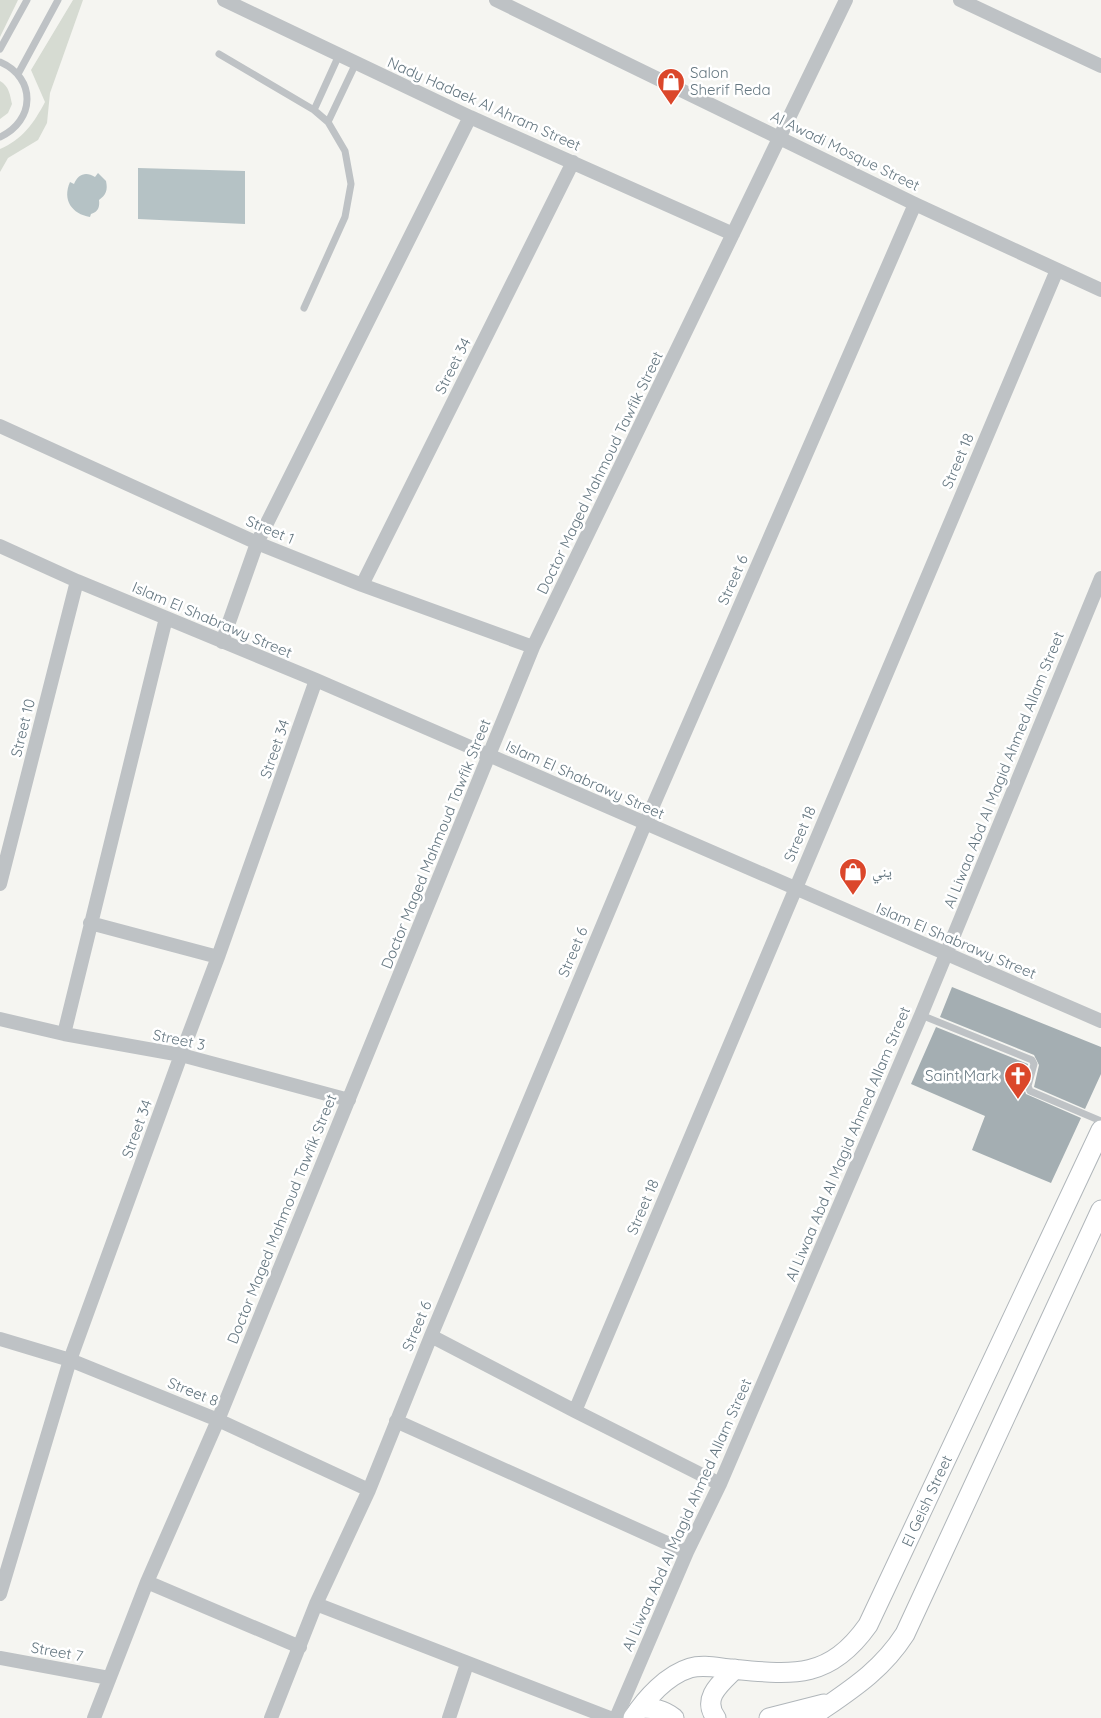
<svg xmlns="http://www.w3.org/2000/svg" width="1101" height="1718" viewBox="0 0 1101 1718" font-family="Quicksand,'Noto Naskh Arabic',sans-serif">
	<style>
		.green { fill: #d6dbd2 }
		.water { fill: #b5c2c5 }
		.building { fill: #a4aeb2 }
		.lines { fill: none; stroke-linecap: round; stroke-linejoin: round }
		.secondary-casing { stroke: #b0b6ba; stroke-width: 21 }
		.lane { stroke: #bec2c5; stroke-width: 7 }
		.street { stroke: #bec2c5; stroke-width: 14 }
		.secondary { stroke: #fff; stroke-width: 19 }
		.labels { text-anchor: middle; stroke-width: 5; stroke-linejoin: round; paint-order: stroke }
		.poi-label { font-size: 15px; fill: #657781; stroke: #fff; text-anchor: start }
		.street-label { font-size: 15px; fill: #657781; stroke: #fff }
	</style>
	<rect width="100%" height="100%" fill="#f5f5f1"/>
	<path class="green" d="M0 0H18L0 37Z
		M73 0H83L50 93 47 123 38 140 8 158 0 172V149C22 140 34 123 45 102L31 70Z
		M0 81C9 86 10 95 12 104L8 113 0 119Z"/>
	<path class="water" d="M138 168 245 171V224L138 219Z
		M98 173 106 181C108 190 106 195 99 200 100 207 98 212 91 214L90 217C72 214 62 200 70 182L74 184C78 174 86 171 95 177Z"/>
	<path class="building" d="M952 987 1101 1047V1074L1085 1109 1034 1087 1039 1065 1034 1055 940 1017Z
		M936 1027 1028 1064 1023 1085 1026 1094 1081 1118 1051 1183 972 1150 985 1116 911 1084Z"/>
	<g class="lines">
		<defs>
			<path id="secondary" d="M640 1708C653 1708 663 1709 674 1718
				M633 1718C646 1698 667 1675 690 1668 703 1664 719 1668 732 1669 793 1675 829 1680 868 1625L1101 1130
				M716 1718C701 1698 721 1683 735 1669
				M769 1718 824 1704
				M810 1718C847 1692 880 1673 905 1634L1101 1210"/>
		</defs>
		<use href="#secondary" class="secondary-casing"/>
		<path class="lane" d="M0 49 27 0
			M219 54 314 110 328 122 345 151 351 184 345 217 304 308
			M0 62C37 78 35 121 0 137
			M18 74 58 0
			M314 110 339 55
			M328 122 356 63
			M921 1015 1032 1060 1034 1064 1028 1086 1030 1091 1101 1121"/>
		<path class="street" d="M224 0 470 117 733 234
			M496 0 915 204 1101 290
			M960 0 1101 66
			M0 426 257 543 362 585 533 647
			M0 546 77 581 316 680 1101 1021
			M362 585 573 162
			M222 642 257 543 470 117
			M0 884 77 581
			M90 923 218 957
			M0 1019 64 1034 181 1055 349 1100
			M64 1034 166 618
			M431 1336 575 1411 720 1484
			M0 1339 70 1360 218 1420 369 1490
			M575 1411 1057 270
			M396 1421 687 1552
			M147 1582 300 1647
			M0 1594 70 1360 181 1055 218 957 316 680
			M316 1604 610 1718
			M0 1658 109 1678
			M94 1718 147 1582 218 1420 533 647 846 0
			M271 1718 316 1604 369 1490 431 1336 645 824 915 204
			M449 1718 467 1664
			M616 1718 687 1552 720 1484 921 1015 1101 578"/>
		<use href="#secondary" class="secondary"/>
	</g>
	<defs>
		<symbol id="shop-pin" viewBox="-11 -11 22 30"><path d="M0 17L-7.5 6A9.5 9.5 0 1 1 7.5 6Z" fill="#db472b" stroke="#fff"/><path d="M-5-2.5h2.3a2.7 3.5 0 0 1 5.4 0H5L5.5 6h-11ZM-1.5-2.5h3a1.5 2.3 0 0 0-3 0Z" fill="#fff"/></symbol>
		<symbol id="church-pin" viewBox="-11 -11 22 30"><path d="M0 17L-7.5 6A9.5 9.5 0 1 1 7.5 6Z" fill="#db472b" stroke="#fff"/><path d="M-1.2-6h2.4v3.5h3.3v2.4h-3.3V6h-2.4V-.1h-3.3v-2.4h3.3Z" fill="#fff"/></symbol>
	</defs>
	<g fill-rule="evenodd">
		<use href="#shop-pin" x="655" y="66" width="32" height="43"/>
		<use href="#shop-pin" x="837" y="856" width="32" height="43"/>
		<use href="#church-pin" x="1002" y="1060" width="32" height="43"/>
	</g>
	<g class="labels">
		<g class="poi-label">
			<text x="690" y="78">Salon<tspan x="690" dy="17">Sherif Reda</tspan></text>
			<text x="872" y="877">يني</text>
			<text x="999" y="1081" text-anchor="end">Saint Mark</text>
		</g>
		<g class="street-label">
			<text transform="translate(484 104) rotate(24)" y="5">Nady Hadaek Al Ahram Street</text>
			<text transform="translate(845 151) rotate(26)" y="5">Al Awadi Mosque Street</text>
			<text transform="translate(453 366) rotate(-63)" y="5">Street 34</text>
			<text transform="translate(958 461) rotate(-67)" y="5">Street 18</text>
			<text transform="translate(600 473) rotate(-64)" y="5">Doctor Maged Mahmoud Tawfik Street</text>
			<text transform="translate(270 530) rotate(23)" y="5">Street 1</text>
			<text transform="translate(733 580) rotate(-66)" y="5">Street 6</text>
			<text transform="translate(212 620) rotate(23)" y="5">Islam El Shabrawy Street</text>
			<text transform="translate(23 728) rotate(-76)" y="5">Street 10</text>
			<text transform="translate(275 749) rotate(-71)" y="5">Street 34</text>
			<text transform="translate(1004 770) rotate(-68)" y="5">Al Liwaa Abd Al Magid Ahmed Allam Street</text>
			<text transform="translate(585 780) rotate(24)" y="5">Islam El Shabrawy Street</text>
			<text transform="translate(800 834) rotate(-67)" y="5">Street 18</text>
			<text transform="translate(436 844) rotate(-68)" y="5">Doctor Maged Mahmoud Tawfik Street</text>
			<text transform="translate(956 941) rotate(23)" y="5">Islam El Shabrawy Street</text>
			<text transform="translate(573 952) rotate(-67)" y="5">Street 6</text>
			<text transform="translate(179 1040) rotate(12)" y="5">Street 3</text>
			<text transform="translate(137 1129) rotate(-70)" y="5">Street 34</text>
			<text transform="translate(848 1144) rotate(-67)" y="5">Al Liwaa Abd Al Magid Ahmed Allam Street</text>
			<text transform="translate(643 1207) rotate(-67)" y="5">Street 18</text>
			<text transform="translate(282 1219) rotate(-68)" y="5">Doctor Maged Mahmoud Tawfik Street</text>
			<text transform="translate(417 1326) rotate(-67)" y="5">Street 6</text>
			<text transform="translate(193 1392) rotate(22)" y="5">Street 8</text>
			<text transform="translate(927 1501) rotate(-65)" y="5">El Geish Street</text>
			<text transform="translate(687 1515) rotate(-66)" y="5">Al Liwaa Abd Al Magid Ahmed Allam Street</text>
			<text transform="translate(57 1652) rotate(10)" y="5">Street 7</text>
		</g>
	</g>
</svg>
